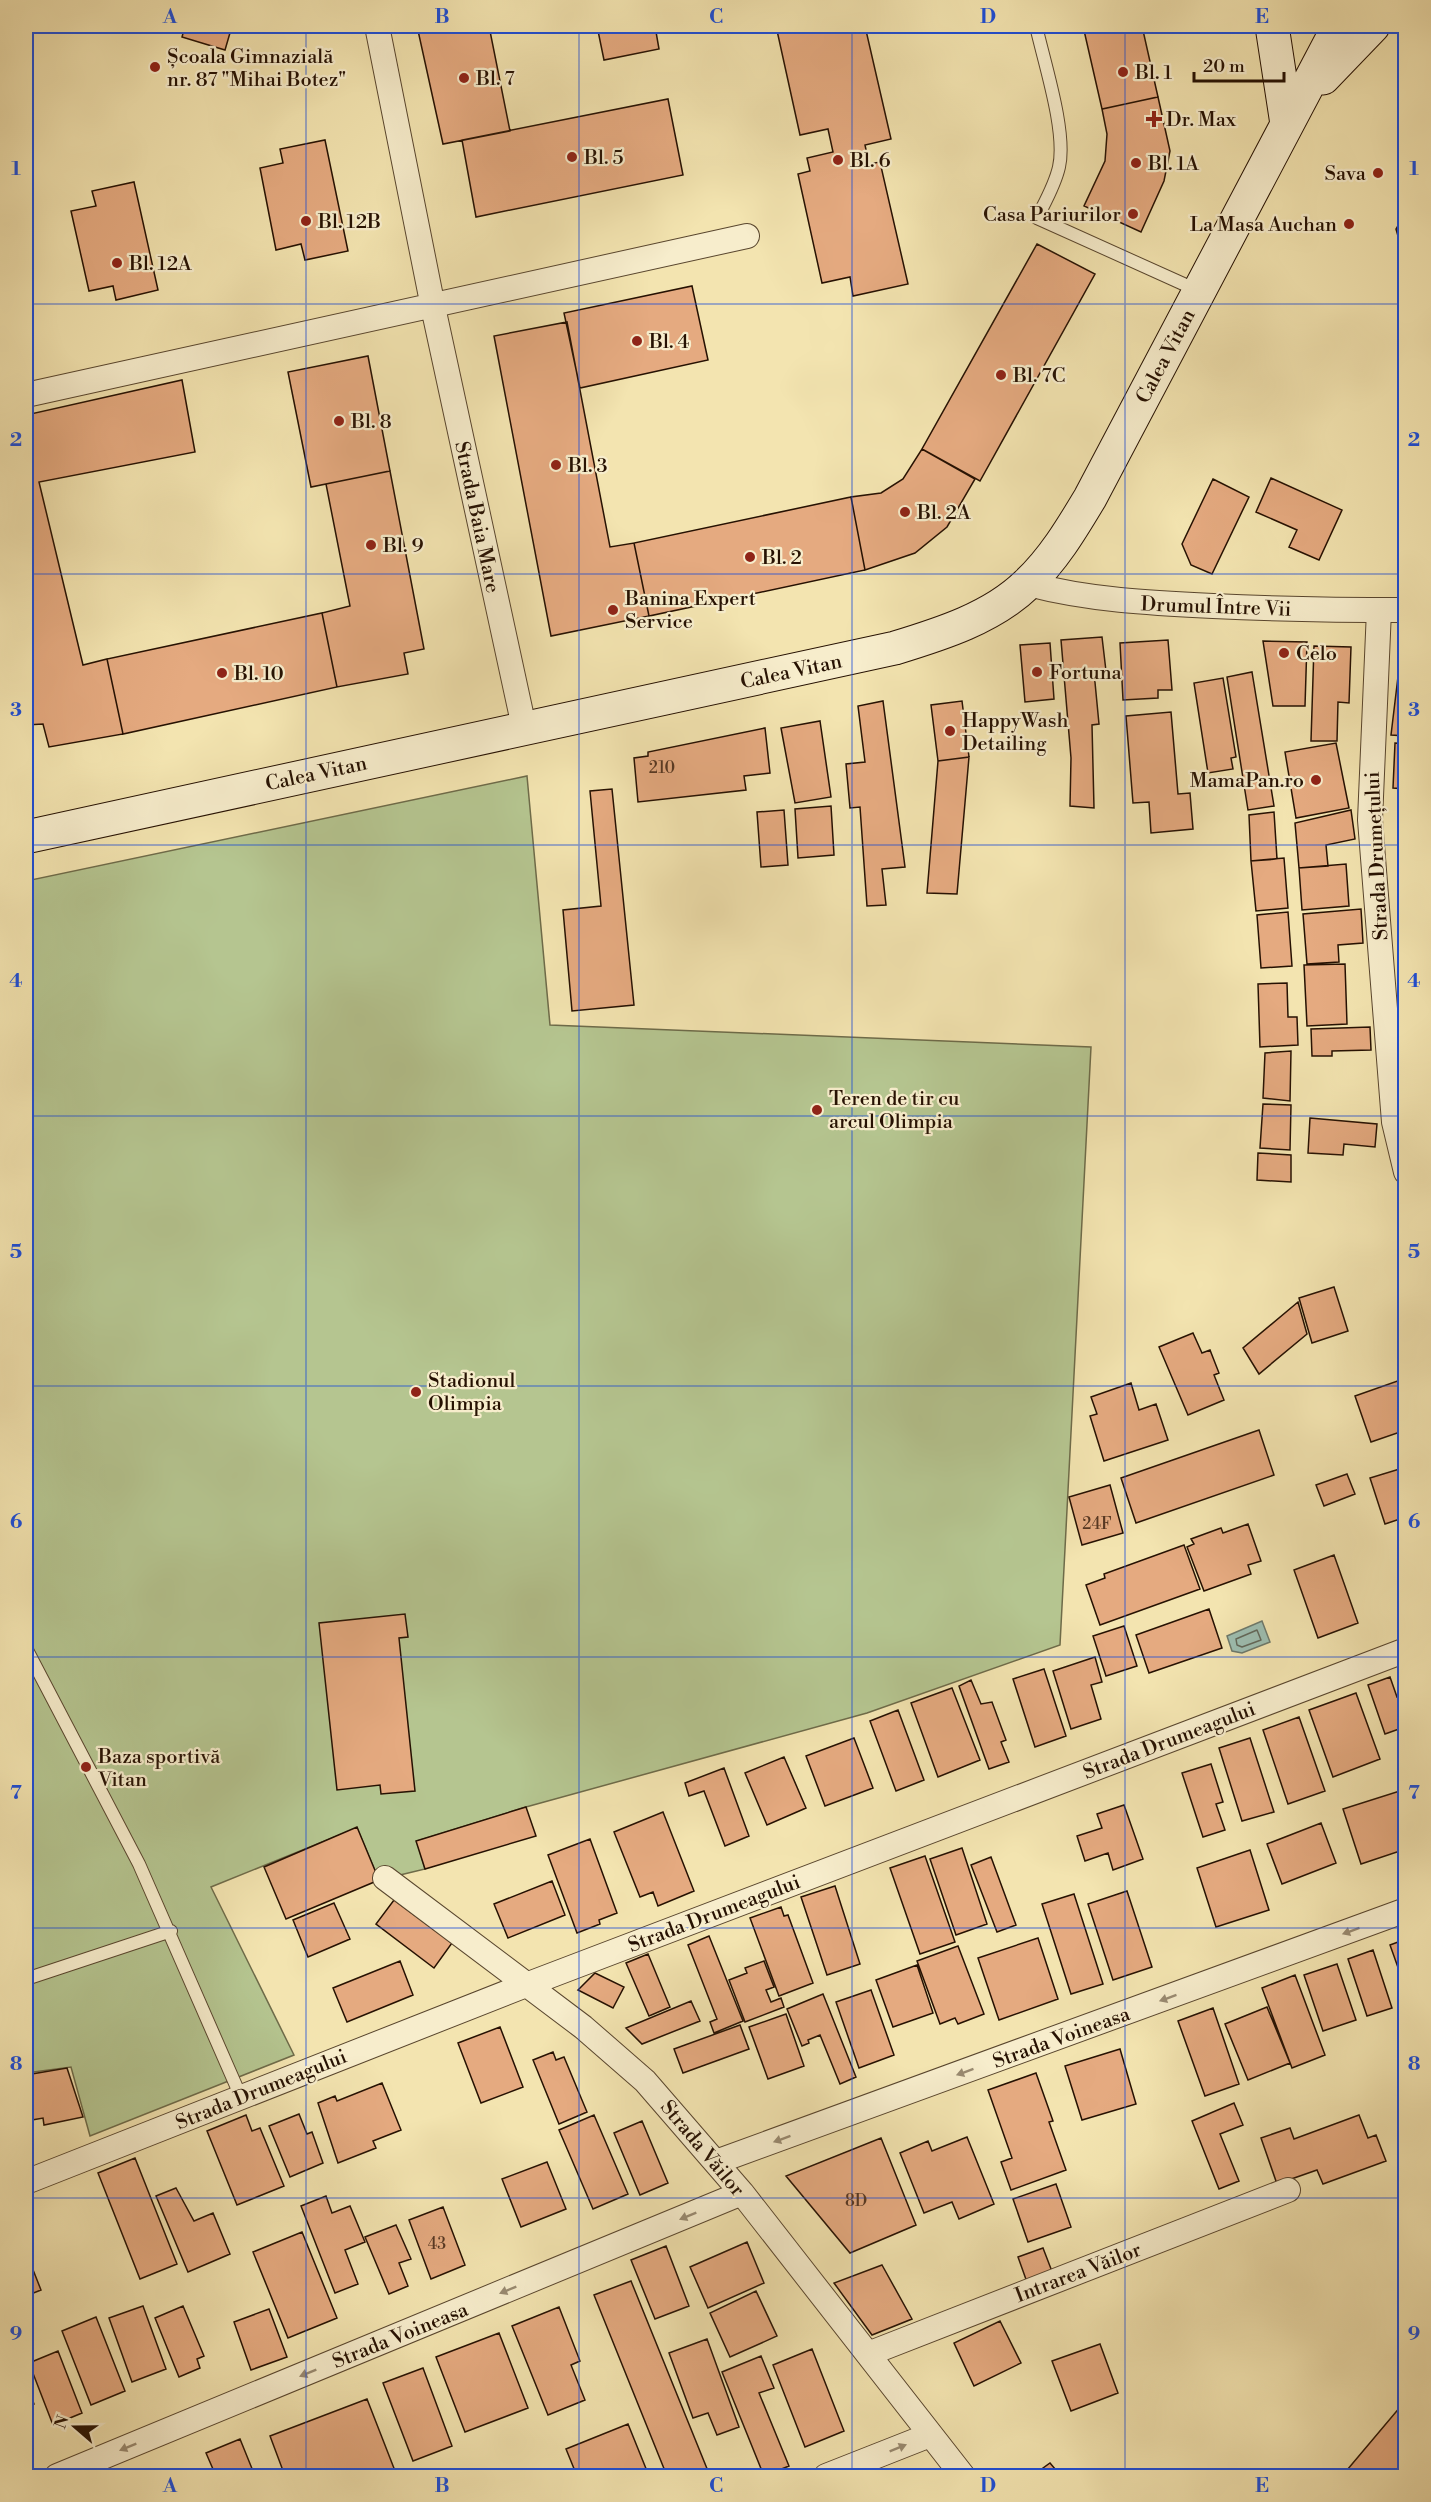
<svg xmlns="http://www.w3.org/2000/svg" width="1431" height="2502" viewBox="0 0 1431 2502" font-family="'Libre Bodoni',serif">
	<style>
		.green { fill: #b5c590; stroke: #6e6b49; stroke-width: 1.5 }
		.water { fill: #9dbeb1; stroke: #6d796b; stroke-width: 1.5 }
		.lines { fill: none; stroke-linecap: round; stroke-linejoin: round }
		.shore { stroke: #62685a; stroke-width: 1.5 }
		.building { fill: #e5aa80; stroke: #261102; stroke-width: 1.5 }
		.service-casing { stroke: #59462e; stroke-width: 14 }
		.minor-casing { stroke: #59462e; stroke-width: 26 }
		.secondary-casing { stroke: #261102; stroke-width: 35 }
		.service { stroke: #f7edcc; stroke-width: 12 }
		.minor { stroke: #f7edcc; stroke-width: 24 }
		.secondary { stroke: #f7edcc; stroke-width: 33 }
		.oneway { fill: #998a71 }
		.grid { fill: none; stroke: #1d4ed8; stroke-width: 1.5; stroke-opacity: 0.55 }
		.poi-dot { fill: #8f2418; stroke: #f7edcc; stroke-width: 2 }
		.labels { text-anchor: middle; stroke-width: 4.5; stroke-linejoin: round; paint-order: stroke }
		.number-label { font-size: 16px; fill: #563722 }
		.poi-label { font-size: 20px; fill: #261102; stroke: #f7edcc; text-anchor: start }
		.street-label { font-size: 20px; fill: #261102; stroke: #f7edcc }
		.neatline { fill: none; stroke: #1d4ed8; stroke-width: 2 }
		.grid-label { font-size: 20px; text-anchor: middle; font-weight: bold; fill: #1d4ed8 }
	</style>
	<rect width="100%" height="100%" fill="#f3e4b0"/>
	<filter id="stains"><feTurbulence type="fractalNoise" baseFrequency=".00333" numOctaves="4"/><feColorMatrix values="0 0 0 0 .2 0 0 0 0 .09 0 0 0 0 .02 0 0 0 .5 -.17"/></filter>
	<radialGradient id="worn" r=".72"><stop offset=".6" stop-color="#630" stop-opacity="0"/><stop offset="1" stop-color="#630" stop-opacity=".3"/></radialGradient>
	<path class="green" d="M527 776 550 1025 1091 1047 1060 1645 867 1713 526 1807 417 1841 425 1869 379 1880 357 1828 211 1887 294 2055 90 2136 71 2067 26 2073V881Z"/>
	<path class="water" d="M1262 1621 1270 1642 1242 1653 1232 1651 1227 1636Z"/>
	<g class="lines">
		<path class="shore" d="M1257 1630 1261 1640 1242 1647 1237 1645 1236 1639Z"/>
	</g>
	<path class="building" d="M185 26H232L225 50 182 37Z
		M417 26H489L510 131 443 144Z
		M597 26H655L659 49 604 60Z
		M776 26H845L846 28 865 26 891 139 865 145 869 164 880 162 908 284 853 296 850 277 822 283 798 174 810 171 807 158 833 152 828 129 800 135Z
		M1083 26H1142L1158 97 1102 109Z
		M1158 97 1170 151 1164 181 1141 232 1084 206 1105 161 1107 134 1102 109Z
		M668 99 683 175 476 217 462 140Z
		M325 140 348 251 305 260 301 244 276 250 260 168 283 163 280 149Z
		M134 182 158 290 116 300 113 286 89 291 71 211 96 206 92 191Z
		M1406 212V264L1396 229Z
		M1037 244 1095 274 980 481 922 449Z
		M692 286 708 360 580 388 564 313Z
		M567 322 610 547 634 543 649 616 551 636 494 336Z
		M368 356 390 471 311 487 288 372Z
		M182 380 195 452 39 482 83 665 107 659 123 734 49 747 43 724 26 725V415Z
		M922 449 975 479 947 527 915 553 865 570 851 497 881 493 903 479Z
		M390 471 424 649 404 653 408 674 337 687 322 613 350 606 326 484Z
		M1271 478 1342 510 1319 560 1289 547 1297 530 1256 512Z
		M1213 479 1249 497 1212 574 1191 565 1182 544Z
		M851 497 865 570 649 616 634 543Z
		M322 613 337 687 123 734 107 659Z
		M1403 635 1406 636V736L1391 735Z
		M1102 637 1106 671 1094 672 1099 724 1092 725 1094 808 1070 806 1071 758 1061 640Z
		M1168 640 1172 690H1158V698L1123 700 1120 643Z
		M1263 641 1307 642 1305 706H1273Z
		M1050 643 1054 699 1025 702 1020 645Z
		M1314 646 1351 647 1349 703 1338 702 1337 741H1311Z
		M1252 672 1274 806 1248 810 1227 677Z
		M1223 678 1236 757 1231 758 1233 769 1208 773 1194 683Z
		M883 701 905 867 882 869 886 905 867 906 860 807 850 808 846 764 865 762 858 706Z
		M962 701 969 757 938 761 931 705Z
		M1171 712 1178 794 1190 793 1193 829 1151 833 1149 802 1133 803 1126 716Z
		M820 721 831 797 795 803 781 728Z
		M765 728 770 773 744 776 746 790 638 802 634 758 648 756V752Z
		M1336 743 1349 808 1296 818 1285 752Z
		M1395 743 1406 744V789L1393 788Z
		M969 757 957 894 927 893 938 761Z
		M612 789 634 1005 572 1011 563 910 601 906 590 791Z
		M831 806 834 855 798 858 795 809Z
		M784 810 788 865 761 867 757 812Z
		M1351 810 1355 839 1326 845 1328 866 1299 868 1295 823Z
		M1274 812 1277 859 1251 861 1249 815Z
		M1399 819H1406V860L1404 842H1400Z
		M1284 858 1288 908 1256 911 1251 861Z
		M1346 864 1349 906 1302 910 1299 868Z
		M1361 909 1363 943 1338 945 1339 962 1307 964 1303 914Z
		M1288 912 1292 966 1261 968 1257 915Z
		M1402 939H1406V967L1403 968Z
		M1345 964 1347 1024 1307 1026 1304 965Z
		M1287 983 1288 1017H1297L1298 1045 1260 1047 1258 984Z
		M1370 1027 1371 1050 1332 1051V1056H1312L1311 1029Z
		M1291 1051 1290 1101 1263 1098 1265 1053Z
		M1263 1104 1291 1105 1290 1150 1260 1148Z
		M1310 1118 1377 1124 1375 1147 1344 1144 1343 1155 1308 1153Z
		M1258 1153 1291 1155V1182L1257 1180Z
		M1334 1287 1348 1331 1312 1343 1299 1298Z
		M1298 1302 1307 1334 1259 1374 1243 1348Z
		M1193 1333 1202 1353 1210 1350 1219 1373 1214 1375 1224 1400 1188 1415 1159 1347Z
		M1406 1378V1430L1371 1442 1355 1396Z
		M1131 1383 1139 1410 1156 1404 1168 1440 1104 1461 1090 1416 1097 1414 1091 1397Z
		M1259 1430 1274 1475 1136 1523 1121 1478Z
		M1406 1467V1517L1385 1524 1370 1478Z
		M1347 1474 1355 1494 1324 1506 1316 1485Z
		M1110 1485 1123 1533 1082 1545 1069 1497Z
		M1248 1524 1261 1561 1248 1565 1251 1574 1204 1591 1187 1547 1194 1544 1191 1539 1221 1528 1223 1533Z
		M1184 1545 1200 1589 1100 1625 1086 1585 1105 1578 1104 1574Z
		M1334 1555 1358 1623 1318 1638 1294 1570Z
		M1209 1609 1222 1648 1149 1673 1136 1635Z
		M405 1614 408 1637 399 1638 415 1791 381 1794 380 1785 337 1790 319 1623Z
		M1124 1626 1137 1666 1106 1676 1093 1636Z
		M1095 1657 1102 1682 1091 1685 1101 1719 1071 1729 1053 1671Z
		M1044 1669 1066 1736 1035 1747 1013 1679Z
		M1390 1677 1397 1697 1406 1695V1748L1399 1729 1385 1734 1368 1685Z
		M971 1680 981 1704 992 1702 1006 1740 1001 1742 1009 1762 989 1769 959 1686Z
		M952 1688 980 1760 938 1777 911 1703Z
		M1356 1693 1380 1759 1333 1777 1309 1710Z
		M898 1710 924 1780 896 1791 870 1721Z
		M1299 1717 1325 1791 1288 1804 1263 1730Z
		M854 1738 873 1788 825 1806 806 1756Z
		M1250 1738 1274 1812 1242 1821 1219 1748Z
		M784 1757 806 1808 767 1825 745 1773Z
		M1211 1764 1223 1802 1216 1804 1225 1830 1203 1837 1182 1773Z
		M724 1768 749 1836 725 1846 704 1791 689 1796 685 1783Z
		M1406 1789V1849L1361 1864 1343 1809Z
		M1124 1805 1143 1859 1113 1870 1108 1853 1085 1861 1077 1836 1102 1828 1097 1814Z
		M526 1807 536 1836 425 1869 416 1841Z
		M663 1812 694 1891 658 1906 653 1892 640 1897 614 1832Z
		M1321 1823 1336 1863 1282 1884 1267 1844Z
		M357 1827 379 1880 286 1919 264 1867Z
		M590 1839 617 1913 599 1920 600 1924 577 1933 548 1855Z
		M962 1848 987 1924 956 1935 930 1859Z
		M1250 1850 1269 1910 1216 1927 1197 1868Z
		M925 1856 955 1942 920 1954 890 1868Z
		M991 1857 1016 1925 997 1932 971 1865Z
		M552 1881 565 1915 508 1938 494 1904Z
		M835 1886 860 1964 827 1975 801 1897Z
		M1127 1891 1152 1967 1113 1980 1088 1904Z
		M1074 1894 1103 1984 1071 1994 1042 1904Z
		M394 1900 452 1943 434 1968 376 1924Z
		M334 1903 350 1939 308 1957 293 1920Z
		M781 1907 784 1916 788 1915 813 1983 779 1996 750 1918Z
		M709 1936 743 2021 714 2033 710 2022 717 2019 688 1945Z
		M1038 1938 1058 1999 999 2020 978 1958Z
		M1406 1939V1990L1390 1945Z
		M958 1946 984 2014 958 2024 955 2018 940 2024 917 1961Z
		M1373 1950 1392 2008 1367 2016 1348 1959Z
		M648 1954 670 2007 649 2016 626 1963Z
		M400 1961 413 1995 347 2022 333 1988Z
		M764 1961 774 1987 766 1990 771 2002 781 1998 784 2007 745 2022 729 1980 747 1973 745 1968Z
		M1337 1964 1356 2020 1323 2031 1304 1975Z
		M917 1965 933 2013 893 2027 876 1980Z
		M595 1973 624 1987 613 2008 578 1990Z
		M1295 1975 1325 2055 1292 2068 1262 1988Z
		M871 1990 894 2055 859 2068 836 2002Z
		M823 1994 856 2077 840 2084 820 2035 808 2040 809 2043 802 2046 787 2009Z
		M691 2001 700 2021 642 2044 626 2028Z
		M1267 2007 1290 2063 1248 2080 1225 2024Z
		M1213 2008 1239 2084 1205 2096 1178 2021Z
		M786 2014 804 2066 768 2079 749 2027Z
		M740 2025 749 2049 683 2073 674 2049Z
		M500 2027 523 2087 481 2103 458 2043Z
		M1120 2049 1136 2104 1082 2120 1065 2066Z
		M553 2052 556 2060 564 2057 587 2112 559 2124 533 2060Z
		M67 2068 83 2117 44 2125 43 2118 26 2121V2075Z
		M1036 2073 1053 2121 1049 2122 1066 2170 1011 2190 1001 2162 1012 2158 988 2090Z
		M382 2083 401 2130 373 2141 376 2148 338 2163 318 2103 335 2096 337 2101Z
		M1234 2103 1243 2125 1220 2134 1239 2181 1219 2189 1192 2121Z
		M299 2114 307 2134 312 2132 323 2163 290 2177 269 2126Z
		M246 2115 252 2131 260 2128 284 2186 237 2205 207 2131Z
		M594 2115 628 2194 593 2209 559 2130Z
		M1359 2115 1368 2138 1376 2135 1386 2161 1323 2184 1317 2170 1277 2184 1261 2138 1290 2128 1294 2139Z
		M642 2121 668 2183 640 2195 614 2133Z
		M967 2137 994 2204 959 2219 952 2202 924 2213 900 2153 928 2141 932 2151Z
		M881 2138 916 2225 850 2253 786 2176Z
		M135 2158 177 2264 140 2279 98 2173Z
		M547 2162 566 2209 521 2227 502 2179Z
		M1056 2184 1071 2227 1028 2242 1013 2199Z
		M176 2188 194 2221 213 2213 230 2254 188 2272 156 2196Z
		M326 2196 332 2213 350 2206 365 2242 345 2250 358 2284 335 2293 301 2206Z
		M443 2207 465 2265 431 2279 409 2220Z
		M396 2225 411 2259 399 2263 408 2286 389 2294 365 2237Z
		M302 2232 337 2318 288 2338 253 2252Z
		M747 2242 764 2283 708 2308 690 2267Z
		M666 2246 689 2306 655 2319 631 2260Z
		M1043 2248 1053 2274 1028 2285 1018 2257Z
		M26 2252 41 2290 26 2296Z
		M882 2265 912 2319 872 2335 834 2283Z
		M631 2281 710 2476H667L594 2295Z
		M756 2291 777 2336 730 2357 710 2313Z
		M143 2306 166 2369 132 2382 109 2318Z
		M183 2306 204 2356 197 2359 200 2368 179 2377 155 2318Z
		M559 2307 580 2361 571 2365 585 2400 548 2415 512 2326Z
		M269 2309 287 2357 251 2370 234 2322Z
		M96 2317 125 2391 91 2405 62 2331Z
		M1000 2321 1021 2363 974 2386 954 2343Z
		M499 2333 528 2408 465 2432 436 2357Z
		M707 2339 739 2427 717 2435 708 2413 693 2418 669 2353Z
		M1100 2344 1118 2393 1071 2411 1052 2361Z
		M812 2349 844 2431 805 2447 773 2365Z
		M58 2351 82 2413 53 2425 29 2363Z
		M761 2356 774 2388 759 2393 789 2466 764 2476 722 2372Z
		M423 2368 452 2446 413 2461 383 2383Z
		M26 2383 34 2404 26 2407Z
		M367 2399 397 2476H285L270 2436Z
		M1406 2400V2476H1342Z
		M628 2424 649 2476H577L566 2449Z
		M240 2439 255 2476H216L206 2453Z
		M1050 2463 1061 2476H1032Z"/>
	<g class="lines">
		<defs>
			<path id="service" d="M1036 26C1044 62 1067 132 1059 167 1055 185 1045 202 1037 218L1199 291
				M26 1648 139 1864 241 2097
				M26 1979 171 1931"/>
			<path id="minor" d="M377 26 433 307 524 727
				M26 395 747 236
				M1028 584C1089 600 1150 603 1213 606 1277 609 1341 610 1406 610
				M1379 610 1370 820 1394 1122 1406 1172
				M385 1878 583 2027 645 2081 742 2193 963 2476
				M716 2162 1406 1910
				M26 2182 526 1985 1406 1650
				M868 2354 1288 2190
				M57 2476 742 2193
				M826 2476 930 2435"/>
			<path id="secondary" d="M1272 26 1287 124
				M1323 78 1373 26
				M26 837 895 648C941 634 992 618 1027 584 1053 560 1072 528 1090 498L1339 26"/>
		</defs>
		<use href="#service" class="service-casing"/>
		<use href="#minor" class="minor-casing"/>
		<use href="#secondary" class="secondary-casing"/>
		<use href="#service" class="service"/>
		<use href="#minor" class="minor"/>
		<use href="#secondary" class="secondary"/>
	</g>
	<defs><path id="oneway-solid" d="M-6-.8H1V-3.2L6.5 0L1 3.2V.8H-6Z" transform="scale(1.5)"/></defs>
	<g class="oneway">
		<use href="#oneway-solid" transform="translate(1351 1931) rotate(160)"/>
		<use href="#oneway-solid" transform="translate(1168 1998) rotate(160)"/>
		<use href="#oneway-solid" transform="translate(965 2072) rotate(160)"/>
		<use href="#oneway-solid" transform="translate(782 2139) rotate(160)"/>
		<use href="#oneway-solid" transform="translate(688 2216) rotate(158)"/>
		<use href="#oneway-solid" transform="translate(508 2290) rotate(158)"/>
		<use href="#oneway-solid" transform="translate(308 2373) rotate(158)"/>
		<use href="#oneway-solid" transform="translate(128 2447) rotate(158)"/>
		<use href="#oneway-solid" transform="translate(898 2448) rotate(-22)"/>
	</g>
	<path class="grid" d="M306 26V2476M579 26V2476M852 26V2476M1125 26V2476M26 304H1406M26 574H1406M26 845H1406M26 1116H1406M26 1386H1406M26 1657H1406M26 1928H1406M26 2198H1406"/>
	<g class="poi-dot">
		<circle cx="155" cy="67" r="6"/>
		<circle cx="1123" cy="72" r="6"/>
		<circle cx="464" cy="78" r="6"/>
		<path d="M1151 110h6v6h6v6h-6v6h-6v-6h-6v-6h6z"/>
		<circle cx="572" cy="157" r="6"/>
		<circle cx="838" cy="160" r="6"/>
		<circle cx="1136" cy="163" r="6"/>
		<circle cx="1378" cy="173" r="6"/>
		<circle cx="1133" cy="214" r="6"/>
		<circle cx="306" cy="221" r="6"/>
		<circle cx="1349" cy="224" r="6"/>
		<circle cx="117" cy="263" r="6"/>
		<circle cx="637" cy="341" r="6"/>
		<circle cx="1001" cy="375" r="6"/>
		<circle cx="339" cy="421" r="6"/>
		<circle cx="556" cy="465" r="6"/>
		<circle cx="905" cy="512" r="6"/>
		<circle cx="371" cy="545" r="6"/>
		<circle cx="750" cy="557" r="6"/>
		<circle cx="613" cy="610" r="6"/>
		<circle cx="1284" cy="653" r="6"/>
		<circle cx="1037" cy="672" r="6"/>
		<circle cx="222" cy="673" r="6"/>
		<circle cx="950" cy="731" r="6"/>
		<circle cx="1316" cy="780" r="6"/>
		<circle cx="817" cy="1110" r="6"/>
		<circle cx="416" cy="1392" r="6"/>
		<circle cx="86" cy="1767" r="6"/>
	</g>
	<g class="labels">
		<g class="number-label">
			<text x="662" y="773">210</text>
			<text x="1097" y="1529">24F</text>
			<text x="856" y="2206">8D</text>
			<text x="437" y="2249">43</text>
		</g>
		<g class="poi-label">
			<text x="167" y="63">Școala Gimnazială<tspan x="167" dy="23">nr. 87 "Mihai Botez"</tspan></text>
			<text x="1135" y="79">Bl. 1</text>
			<text x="476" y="85">Bl. 7</text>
			<text x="1166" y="126">Dr. Max</text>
			<text x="584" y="164">Bl. 5</text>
			<text x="850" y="167">Bl. 6</text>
			<text x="1148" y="170">Bl. 1A</text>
			<text x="1366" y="180" text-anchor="end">Sava</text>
			<text x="1121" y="221" text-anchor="end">Casa Pariurilor</text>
			<text x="318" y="228">Bl. 12B</text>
			<text x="1337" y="231" text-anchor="end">La Masa Auchan</text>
			<text x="129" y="270">Bl. 12A</text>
			<text x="649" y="348">Bl. 4</text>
			<text x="1013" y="382">Bl. 7C</text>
			<text x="351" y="428">Bl. 8</text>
			<text x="568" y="472">Bl. 3</text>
			<text x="917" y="519">Bl. 2A</text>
			<text x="383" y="552">Bl. 9</text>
			<text x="762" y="564">Bl. 2</text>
			<text x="625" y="605">Banina Expert<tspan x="625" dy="23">Service</tspan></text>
			<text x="1296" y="660">Celo</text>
			<text x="1049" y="679">Fortuna</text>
			<text x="234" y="680">Bl. 10</text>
			<text x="962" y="727">HappyWash<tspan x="962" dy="23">Detailing</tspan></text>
			<text x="1304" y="787" text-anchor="end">MamaPan.ro</text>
			<text x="829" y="1105">Teren de tir cu<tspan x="829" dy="23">arcul Olimpia</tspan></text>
			<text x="428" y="1387">Stadionul<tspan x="428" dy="23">Olimpia</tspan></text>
			<text x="98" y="1763">Baza sportivă<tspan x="98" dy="23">Vitan</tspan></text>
		</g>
		<g class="street-label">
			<text transform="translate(1165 356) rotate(-62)" y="7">Calea Vitan</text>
			<text transform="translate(478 517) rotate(78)" y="7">Strada Baia Mare</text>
			<text transform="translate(1216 606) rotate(2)" y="7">Drumul Între Vii</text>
			<text transform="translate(791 671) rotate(-12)" y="7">Calea Vitan</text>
			<text transform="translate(316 773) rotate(-12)" y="7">Calea Vitan</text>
			<text transform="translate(1376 856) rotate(-93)" y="7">Strada Drumețului</text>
			<text transform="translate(1169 1740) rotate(-21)" y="7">Strada Drumeagului</text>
			<text transform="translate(714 1913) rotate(-21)" y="7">Strada Drumeagului</text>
			<text transform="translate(1061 2037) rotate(-20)" y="7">Strada Voineasa</text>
			<text transform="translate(261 2089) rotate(-22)" y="7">Strada Drumeagului</text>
			<text transform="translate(703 2148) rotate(50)" y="7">Strada Văilor</text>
			<text transform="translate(1078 2272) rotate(-21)" y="7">Intrarea Văilor</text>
			<text transform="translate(400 2335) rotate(-22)" y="7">Strada Voineasa</text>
		</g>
	</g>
	<rect width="1431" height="2502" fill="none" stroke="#f3e4b0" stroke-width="66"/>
	<g transform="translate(75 2427) rotate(290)" stroke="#f7edcc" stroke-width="4.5" paint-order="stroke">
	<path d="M0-4.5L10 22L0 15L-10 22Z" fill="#261102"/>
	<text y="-9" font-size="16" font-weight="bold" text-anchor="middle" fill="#261102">N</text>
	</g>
	<path d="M1194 72v9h90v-9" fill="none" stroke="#261102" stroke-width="3"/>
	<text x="1203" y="72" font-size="18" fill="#261102" stroke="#f7edcc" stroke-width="4.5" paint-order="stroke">20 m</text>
	<rect x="33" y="33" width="1365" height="2436" class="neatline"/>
	<g class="grid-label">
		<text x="170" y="23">A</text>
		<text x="442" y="23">B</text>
		<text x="716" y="23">C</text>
		<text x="988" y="23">D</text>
		<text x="1262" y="23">E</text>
		<text x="16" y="175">1</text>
		<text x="1414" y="175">1</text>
		<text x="16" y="446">2</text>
		<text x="1414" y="446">2</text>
		<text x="16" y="716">3</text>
		<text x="1414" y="716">3</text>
		<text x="16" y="987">4</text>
		<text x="1414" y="987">4</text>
		<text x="16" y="1258">5</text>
		<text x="1414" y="1258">5</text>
		<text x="16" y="1528">6</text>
		<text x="1414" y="1528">6</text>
		<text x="16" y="1799">7</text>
		<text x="1414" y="1799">7</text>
		<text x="16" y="2070">8</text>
		<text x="1414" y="2070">8</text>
		<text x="16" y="2340">9</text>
		<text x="1414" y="2340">9</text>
		<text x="170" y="2492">A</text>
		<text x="442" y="2492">B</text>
		<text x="716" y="2492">C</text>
		<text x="988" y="2492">D</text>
		<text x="1262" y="2492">E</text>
	</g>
	<rect width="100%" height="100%" filter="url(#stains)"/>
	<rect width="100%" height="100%" fill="url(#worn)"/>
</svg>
